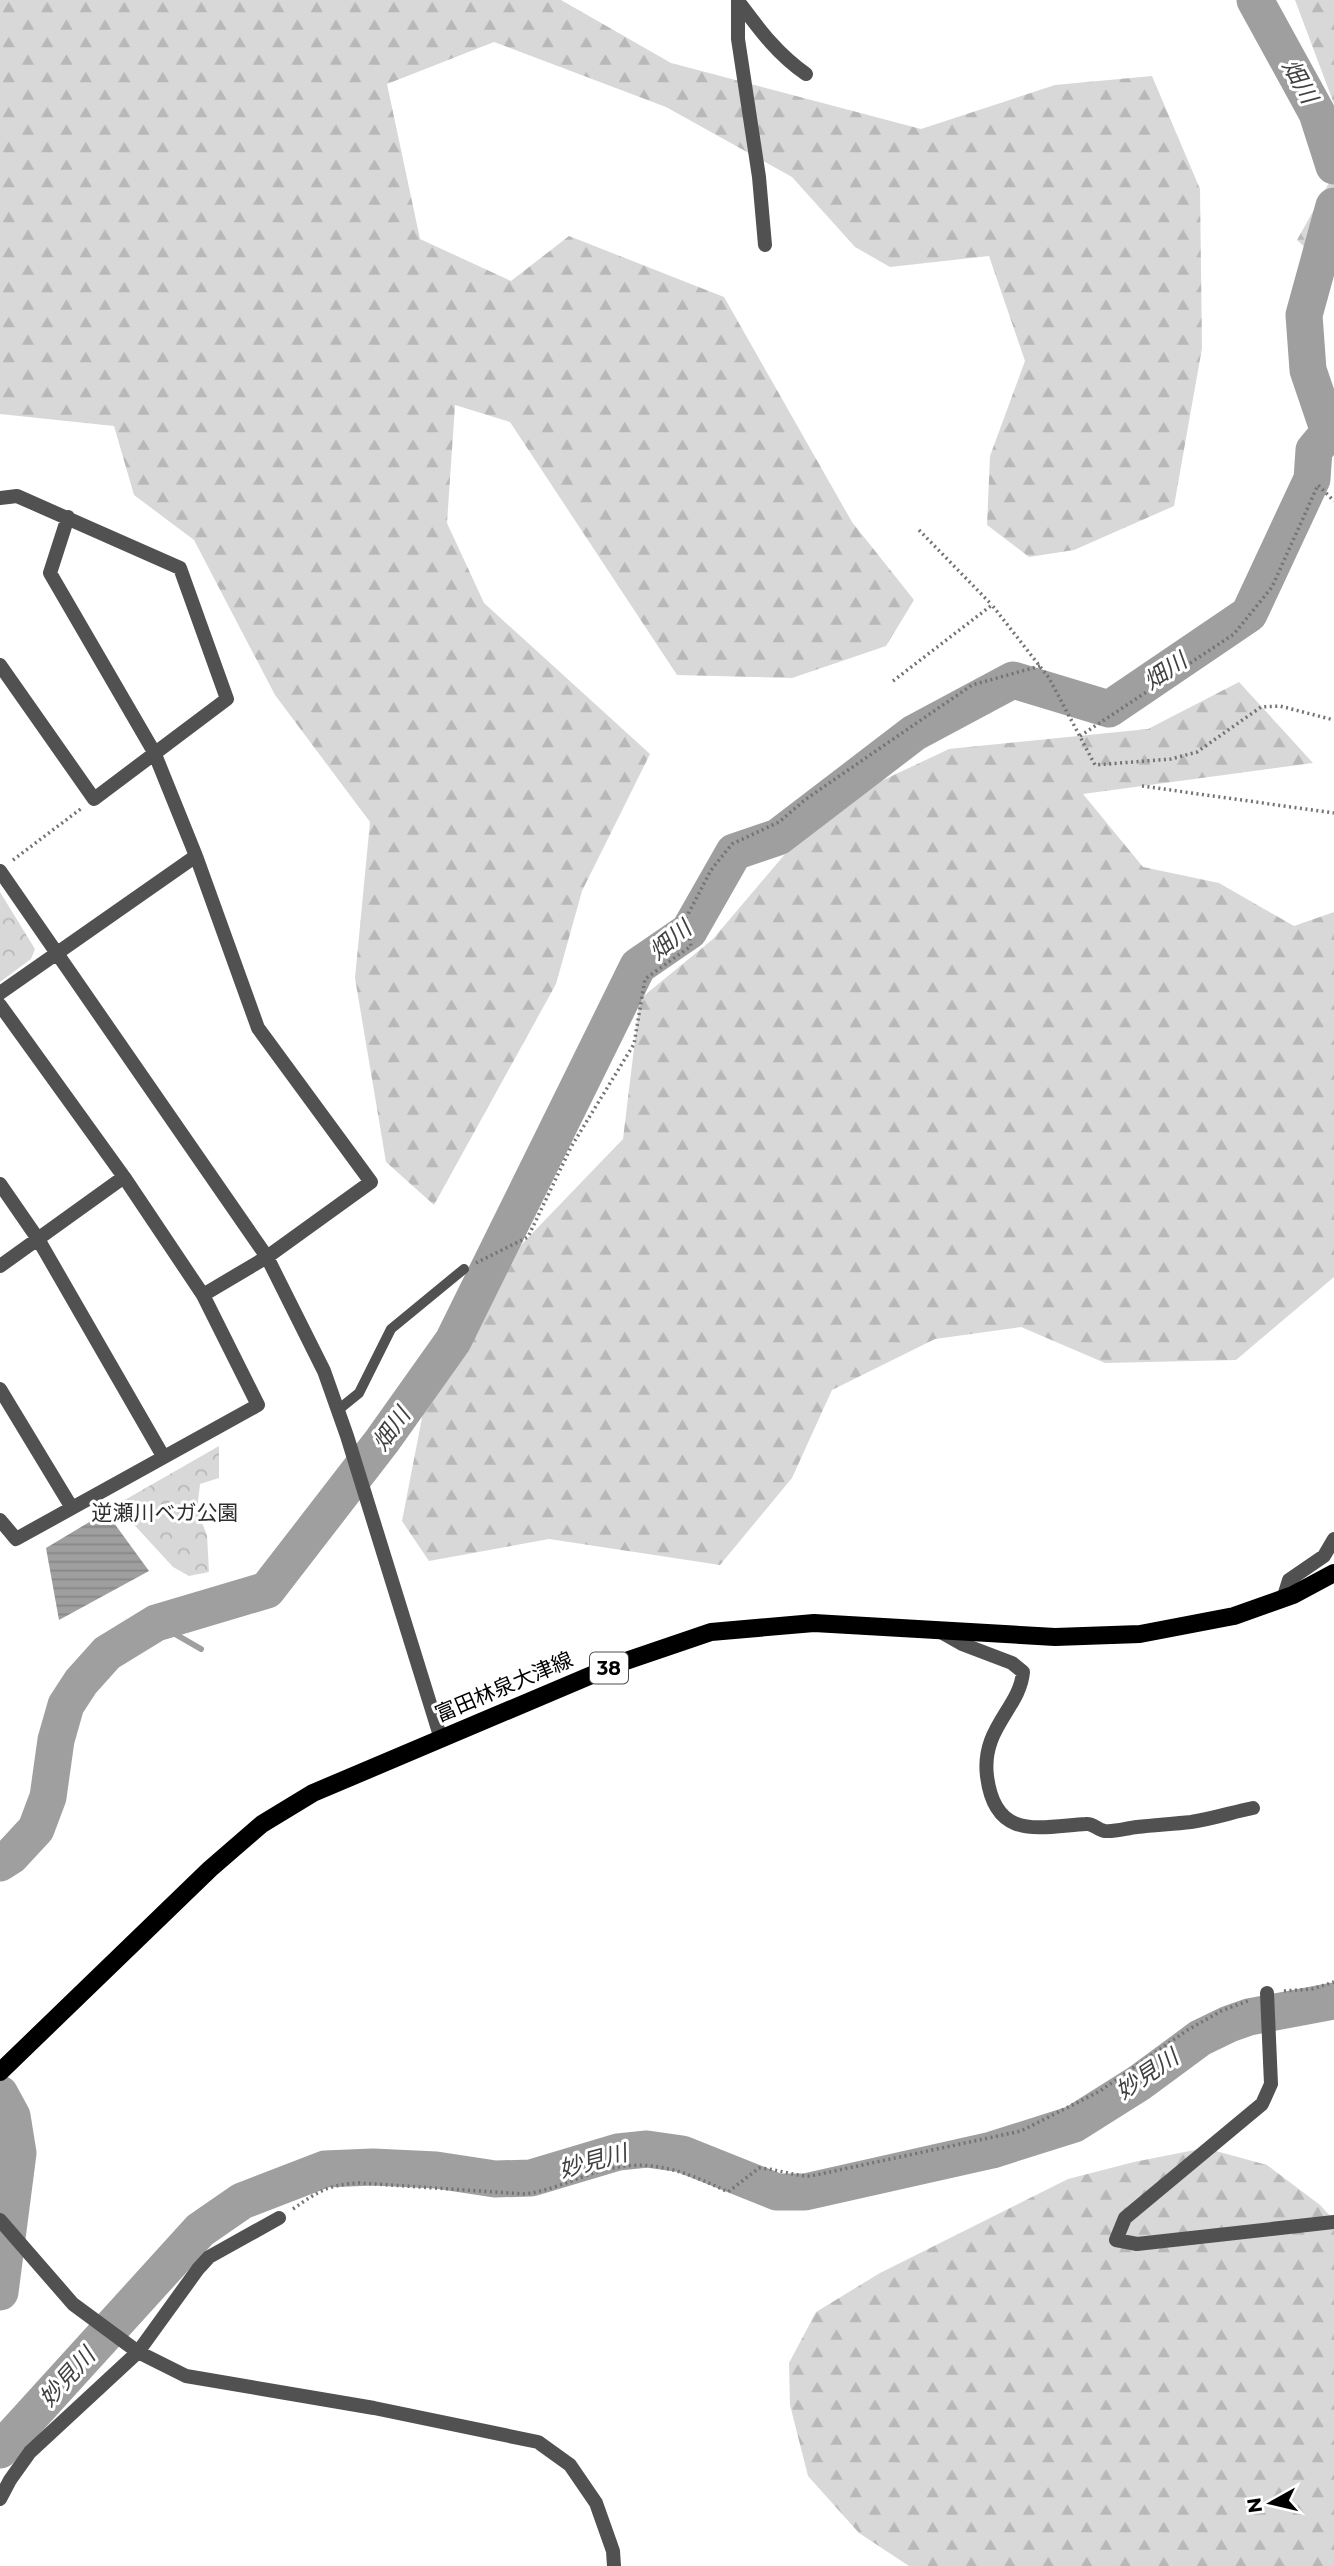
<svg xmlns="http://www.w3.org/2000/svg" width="1334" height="2566" viewBox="0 0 1334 2566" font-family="Montserrat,'Noto Sans JP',sans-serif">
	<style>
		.forest { fill: url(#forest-firs) }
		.park { fill: url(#park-crowns) }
		.water { fill: url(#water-rules) }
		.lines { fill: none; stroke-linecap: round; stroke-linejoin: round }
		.stream { stroke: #9f9f9f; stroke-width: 6 }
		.river { stroke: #9f9f9f; stroke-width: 37 }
		.path { stroke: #737373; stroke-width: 3.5; stroke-dasharray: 2 3.5; stroke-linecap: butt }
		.lane { stroke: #515151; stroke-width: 10 }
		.street { stroke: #515151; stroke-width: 14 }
		.primary { stroke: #000; stroke-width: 18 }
		.labels { text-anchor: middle; stroke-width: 6; stroke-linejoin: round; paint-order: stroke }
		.shield { fill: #fff; stroke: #4c4c4c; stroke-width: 2 }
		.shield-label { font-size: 19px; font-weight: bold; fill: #000 }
		.park-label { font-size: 21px; fill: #2f2f2f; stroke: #fff }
		.street-label { font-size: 21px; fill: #000; stroke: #fff }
		.water-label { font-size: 23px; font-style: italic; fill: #404040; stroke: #fff }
	</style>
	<defs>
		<pattern id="forest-firs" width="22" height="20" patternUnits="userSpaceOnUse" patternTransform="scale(1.75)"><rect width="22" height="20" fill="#d8d8d8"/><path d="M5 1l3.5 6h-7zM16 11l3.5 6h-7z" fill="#b8b8b8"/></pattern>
		<pattern id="park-crowns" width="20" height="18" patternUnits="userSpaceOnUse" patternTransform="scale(1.75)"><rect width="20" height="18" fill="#d8d8d8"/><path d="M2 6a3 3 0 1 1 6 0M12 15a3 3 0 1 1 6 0" fill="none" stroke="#b8b8b8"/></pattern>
		<pattern id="water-rules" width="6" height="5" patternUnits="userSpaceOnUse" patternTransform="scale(1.75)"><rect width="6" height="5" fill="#9f9f9f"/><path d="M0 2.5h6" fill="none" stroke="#878787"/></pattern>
	</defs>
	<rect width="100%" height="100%" fill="#fff"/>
	<path class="forest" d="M0 0H561L671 63 921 129 1055 85 1152 76 1200 189 1202 348 1174 506 1074 550 1029 557 987 525 990 456 1025 361 989 256 890 267 855 247 792 177 666 107 494 42 387 84 420 239 511 281 569 236 724 297 852 522 914 600 886 646 792 678 677 675 510 422 455 405 447 523 484 603 650 754 582 891 556 984 434 1205 386 1162 355 978 370 822 275 695 194 540 134 495 114 426 0 414Z
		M1295 0H1334V104Z
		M1334 174V275L1297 240Z
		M1239 682 1313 763 1083 794 1143 867 1219 883 1294 926 1334 912V1277L1236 1360 1105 1363 1021 1327 935 1339 832 1390 792 1478 720 1565 549 1539 429 1561 402 1521 439 1330 623 1139 640 999 713 939 824 808 949 749 1148 729Z
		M1205 2148 1267 2165 1320 2205 1334 2220V2566H909L859 2533 808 2476 790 2405 789 2363 816 2312 880 2273 1068 2179 1134 2162Z"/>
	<path class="park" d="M0 892 35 949 31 959 0 982Z
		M219 1446V1478L200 1484 197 1510 207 1535 209 1572 189 1576 173 1567 116 1505Z"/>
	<path class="water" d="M106 1512 149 1571 59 1620 46 1548Z"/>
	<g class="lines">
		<path class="stream" d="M156 1623 201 1649"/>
		<path class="river" d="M1255 0 1317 113 1334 166
			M0 1863 11 1856 36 1829 48 1797 56 1740 66 1705 81 1682 107 1653 156 1623 267 1590 382 1441 453 1341 638 966 689 931 734 852 778 837 914 733 1013 680 1109 709 1249 614 1312 479 1314 450 1329 432 1308 370 1304 315 1334 206
			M0 2094 12 2116 18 2153 0 2292
			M0 2450 200 2230 242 2201 325 2169 373 2167 436 2170 495 2179 531 2178 618 2152 647 2149 682 2154 777 2192H805L992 2150 1074 2124 1139 2083 1200 2038 1229 2024 1249 2017 1334 2001"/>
		<path class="path" d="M919 530 992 605
			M893 681 992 605 1049 678 1095 765 1171 759 1197 752 1261 707 1280 706 1334 720
			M1080 736 1234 634 1272 587 1318 485 1334 501
			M1142 786 1334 813
			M13 860 82 808
			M476 1263 528 1237 571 1147 634 1044 645 979 691 946 686 918 711 870 732 844 779 822 806 799 972 685 1040 666
			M1284 1991 1312 1989 1334 1982
			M293 2209C317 2192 329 2184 360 2183L525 2194C556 2190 583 2174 613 2168 656 2159 691 2174 728 2192L759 2168C777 2169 793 2176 811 2176L1021 2131 1100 2091 1186 2031 1221 2011 1250 2000"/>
		<path class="lane" d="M338 1410 359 1393 391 1329 464 1269"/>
		<path class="street" d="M738 0V39L759 177 765 245
			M738 1C759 29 777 54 806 74
			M0 498 17 496 180 568 227 699 94 799 0 665
			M68 517 50 573 154 752 196 856 258 1028 371 1182 267 1257 203 1295
			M0 871 267 1257 324 1371 347 1436 441 1739
			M0 993 196 856
			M0 1005 124 1177 203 1295 258 1405 16 1539 0 1520
			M0 1184 38 1239 163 1456
			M0 1266 124 1177
			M0 1389 72 1508
			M1283 1599 1289 1580 1324 1556 1334 1539
			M939 1631 962 1644 1012 1663 1023 1672C1020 1708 981 1728 987 1776 995 1841 1039 1827 1086 1824 1093 1823 1098 1830 1105 1831 1115 1832 1127 1828 1137 1827 1155 1825 1173 1824 1191 1822 1212 1819 1233 1812 1253 1808
			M1267 1993 1271 2084 1262 2104 1125 2218 1116 2240 1137 2244 1334 2222
			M0 2220 73 2304 138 2352 186 2376 374 2408 538 2442 570 2465 596 2503 613 2551 614 2566
			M0 2499 10 2480 30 2452 138 2352 198 2269 209 2257 279 2218"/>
		<path class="primary" d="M0 2072 210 1869 262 1824 313 1793 620 1663 711 1632 814 1623 1055 1637 1140 1634 1234 1616 1293 1595 1334 1573"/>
	</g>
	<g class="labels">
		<rect class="shield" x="590" y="1652.5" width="38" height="31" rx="5"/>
		<g class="shield-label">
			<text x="609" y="1675">38</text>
		</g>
		<g class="park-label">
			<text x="165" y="1520">逆瀬川ベガ公園</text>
		</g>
		<g class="street-label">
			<text transform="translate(504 1687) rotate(-23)" y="7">富田林泉大津線</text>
		</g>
		<g class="water-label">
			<text transform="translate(1300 81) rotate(61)" y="8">畑川</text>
			<text transform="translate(1165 671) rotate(-34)" y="8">畑川</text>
			<text transform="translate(670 940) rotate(-40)" y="8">畑川</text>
			<text transform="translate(391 1429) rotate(-54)" y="8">畑川</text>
			<text transform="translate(1147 2074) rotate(-34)" y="8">妙見川</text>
			<text transform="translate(593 2161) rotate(-15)" y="8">妙見川</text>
			<text transform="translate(67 2377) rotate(-48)" y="8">妙見川</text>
		</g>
	</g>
	<g transform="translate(1271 2503) rotate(262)" stroke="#ffffff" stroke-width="5" paint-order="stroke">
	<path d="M0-5L12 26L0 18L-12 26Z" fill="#000000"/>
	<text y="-10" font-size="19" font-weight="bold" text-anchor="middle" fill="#000000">N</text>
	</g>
</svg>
